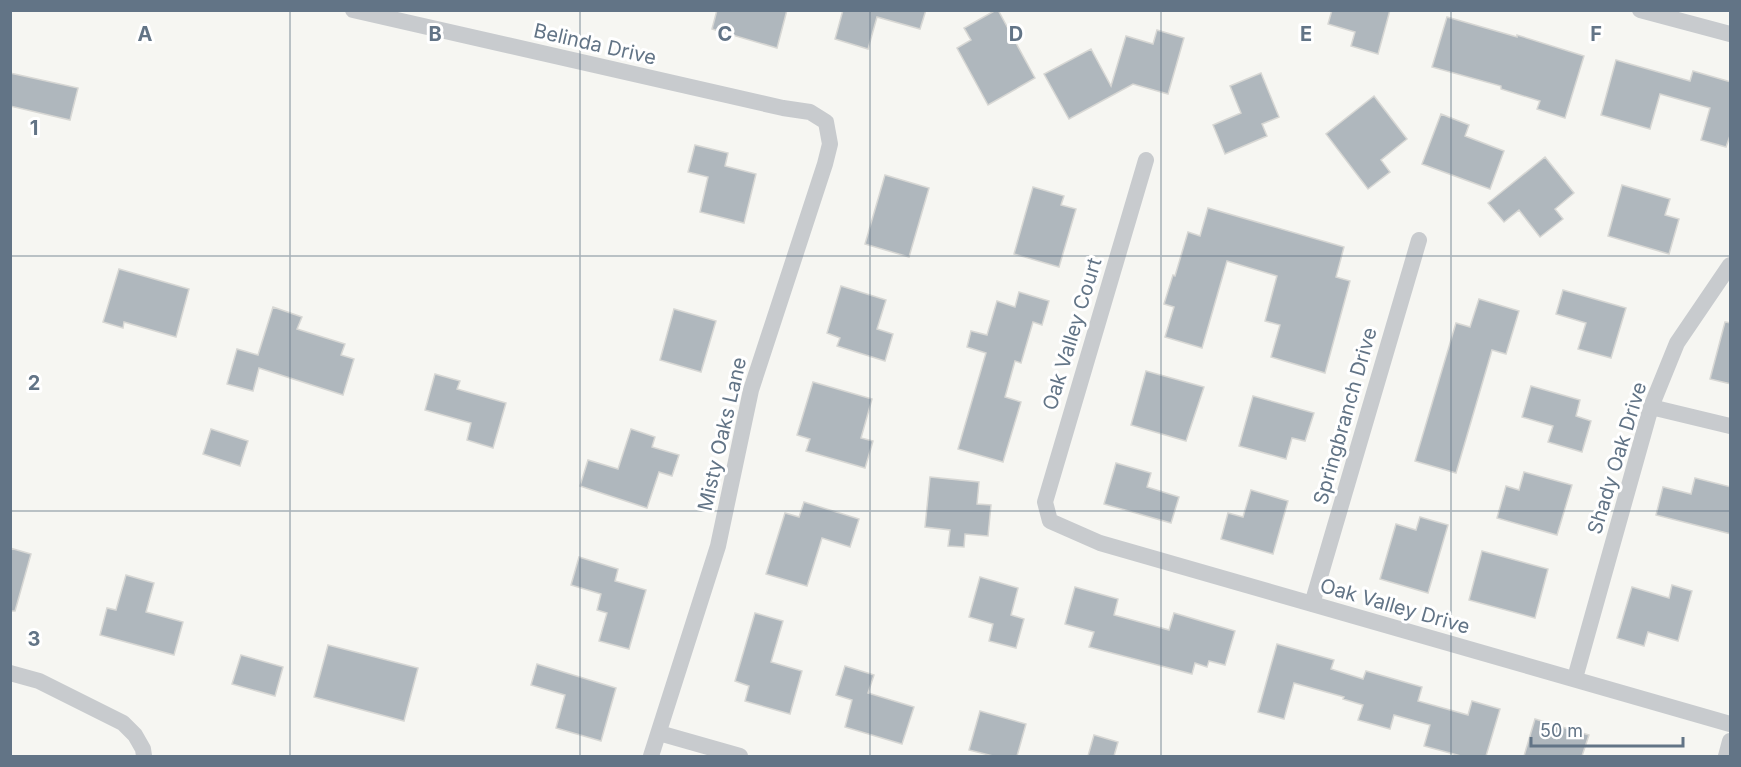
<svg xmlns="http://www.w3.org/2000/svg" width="1741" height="767" viewBox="0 0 1741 767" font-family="Inter,sans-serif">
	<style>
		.building { fill: #afb7bd; stroke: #d7d7d4; stroke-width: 1.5 }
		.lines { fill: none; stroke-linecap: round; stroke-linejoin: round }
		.street { stroke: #c8cbce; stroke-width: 16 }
		.grid { fill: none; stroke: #627486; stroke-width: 1.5; stroke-opacity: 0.55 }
		.labels { text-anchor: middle; stroke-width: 6; stroke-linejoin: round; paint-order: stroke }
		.street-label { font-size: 20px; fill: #627486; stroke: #fff }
		.grid-label { font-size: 20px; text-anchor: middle; font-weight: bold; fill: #627486; stroke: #fff; stroke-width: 6; stroke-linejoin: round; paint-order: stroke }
	</style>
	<rect width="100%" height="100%" fill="#f6f6f2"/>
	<path class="building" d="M717 10H787L777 48 712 29Z
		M843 10H926L920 29 877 17 868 49 835 39Z
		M996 10H998L1035 78 988 105 957 48 971 40 964 28Z
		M1332 10H1390L1378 54 1351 46 1355 32 1328 24Z
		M1447 17 1517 37V35L1584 56 1565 118 1537 109 1540 101 1501 89V86L1432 67Z
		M1157 30 1184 38 1168 94 1133 84 1069 119 1044 74 1091 49 1111 86 1126 36 1153 44Z
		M1616 60 1690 81 1693 71 1731 82V133L1726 147 1701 140 1710 108 1660 94 1650 129 1601 115Z
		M10 73 78 88 70 120 10 106Z
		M1261 73 1279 117 1262 124 1267 136 1225 154 1213 125 1241 113 1230 86Z
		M1374 96 1407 139 1381 160 1390 172 1368 189 1326 134Z
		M1441 114 1469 125 1465 136 1504 151 1490 189 1422 164Z
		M695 145 728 153 725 166 756 174 744 223 700 212 708 177 688 172Z
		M1545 157 1574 193 1555 209 1563 219 1540 237 1519 210 1504 222 1488 203Z
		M885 175 929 188 909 257 865 244Z
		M1622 185 1670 199 1665 215 1679 219 1669 254 1608 236Z
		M1033 187 1064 196 1061 205 1076 209 1059 267 1014 254Z
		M1208 208 1344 247 1336 277 1350 281 1325 373 1271 357 1280 325 1265 321 1277 276 1227 261 1202 348 1165 337 1174 307 1164 304 1173 275 1175 276 1188 232 1200 236Z
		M119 269 189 289 176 337 124 322 123 328 103 322Z
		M841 286 886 300 877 329 893 334 885 361 837 346 840 338 827 333Z
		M1563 290 1626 308 1611 358 1578 349 1586 323 1556 314Z
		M1019 292 1049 301 1042 325 1033 322 1021 363 1015 361 1005 397 1021 402 1003 462 958 449 986 353 967 347 971 331 987 335 997 301 1015 307Z
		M1479 299 1519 311 1506 354 1492 350 1456 473 1415 461 1456 323 1470 327Z
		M273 307 302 317 297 329 345 344 341 355 354 359 343 395 259 368 253 391 227 384 237 349 258 355Z
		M674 309 716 321 701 372 660 360Z
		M1725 322 1731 323V384L1710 379Z
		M1146 371 1204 387 1186 441 1131 425Z
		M435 374 460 381 457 389 506 403 493 448 467 440 471 423 425 410Z
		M813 382 872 399 861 438 873 441 865 468 806 451 810 439 797 435Z
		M1531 386 1580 400 1576 416 1591 421 1582 452 1548 442 1553 426 1522 417Z
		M1253 396 1314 413 1305 441 1292 438 1286 459 1239 446Z
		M211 429 248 441 240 466 203 454Z
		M631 429 655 437 652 447 679 455 672 476 659 472 647 508 580 486 588 460 618 469Z
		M1116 463 1151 473 1147 487 1179 497 1171 523 1104 504Z
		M1524 472 1572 485 1557 535 1497 518 1506 486 1519 490Z
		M930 477 979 482 977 504 991 505 988 536 965 534 964 547 948 546 950 530 925 527Z
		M1695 478 1731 487V534L1656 515 1663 487 1691 494Z
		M1251 490 1288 501 1273 554 1221 539 1228 513 1243 517Z
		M804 502 859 519 850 547 822 538 807 586 766 574 785 513 799 517Z
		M1420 517 1448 525 1428 593 1380 579 1396 524 1416 530Z
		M10 548 31 554 15 611H10Z
		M1482 551 1548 569 1535 618 1469 600Z
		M579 557 618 569 615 581 646 590 629 649 599 641 607 613 597 610 601 594 571 585Z
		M126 575 154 583 146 612 183 622 174 655 100 635 107 608 116 610Z
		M980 577 1018 588 1011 615 1024 619 1016 648 989 641 993 624 969 617Z
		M1672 585 1692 591 1678 641 1648 632 1644 646 1617 638 1632 587 1669 598Z
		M1075 587 1118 599 1114 615 1169 630 1174 613 1235 631 1225 665 1209 661 1207 667 1195 663 1192 674 1089 647 1094 632 1065 624Z
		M755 613 783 621 771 662 802 671 790 714 745 701 749 686 735 681Z
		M1277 644 1334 660 1331 669 1363 679 1366 671 1422 687 1418 701 1468 715 1472 701 1500 709 1486 756H1461L1424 746 1430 725 1394 715 1390 729 1358 720 1363 705 1343 699 1344 697 1294 683 1284 719 1258 712Z
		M328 645 418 668 404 721 314 697Z
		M241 655 283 667 275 696 232 684Z
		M537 664 616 688 601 741 556 728 565 695 531 685Z
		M845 666 874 675 868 693 914 707 902 744 845 727 852 700 836 695Z
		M980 711 1026 724 1017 756H993L969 750Z
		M1535 719 1589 735 1582 756H1524Z
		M1094 735 1118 742 1114 756H1088Z"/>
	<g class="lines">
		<path class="street" d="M353 10 783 108 810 112 826 122 830 144 825 164 751 390 718 546 651 756
			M1640 10 1730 34
			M1146 160 1045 502 1050 521 1100 543 1730 724
			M1651 407 1730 426
			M1312 604 1419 240
			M10 673 39 681 123 723 135 735 143 749 144 756
			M1575 678 1651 407 1677 343 1730 265
			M659 733 740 756
			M1726 756 1730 741"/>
	</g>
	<path class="grid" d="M290 10V756M580 10V756M870 10V756M1161 10V756M1451 10V756M10 256H1730M10 511H1730"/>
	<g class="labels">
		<g class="street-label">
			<text transform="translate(595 44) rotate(13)" y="7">Belinda Drive</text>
			<text transform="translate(1072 334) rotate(-73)" y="7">Oak Valley Court</text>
			<text transform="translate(1345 416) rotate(-74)" y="7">Springbranch Drive</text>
			<text transform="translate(722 434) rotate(-77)" y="7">Misty Oaks Lane</text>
			<text transform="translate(1617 458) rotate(-73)" y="7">Shady Oak Drive</text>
			<text transform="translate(1395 606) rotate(16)" y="7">Oak Valley Drive</text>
		</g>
	</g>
	<g class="grid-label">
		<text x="145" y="41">A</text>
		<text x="435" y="41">B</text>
		<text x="725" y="41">C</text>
		<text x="1016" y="41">D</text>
		<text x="1306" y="41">E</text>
		<text x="1596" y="41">F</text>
		<text x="34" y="135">1</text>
		<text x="34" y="390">2</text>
		<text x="34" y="646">3</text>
	</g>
	<rect width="1741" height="767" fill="none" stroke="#627486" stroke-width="24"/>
	<path d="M1531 737v9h152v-9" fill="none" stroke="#627486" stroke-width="3"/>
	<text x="1540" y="737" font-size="18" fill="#627486" stroke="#ffffff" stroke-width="4.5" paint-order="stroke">50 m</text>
</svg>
